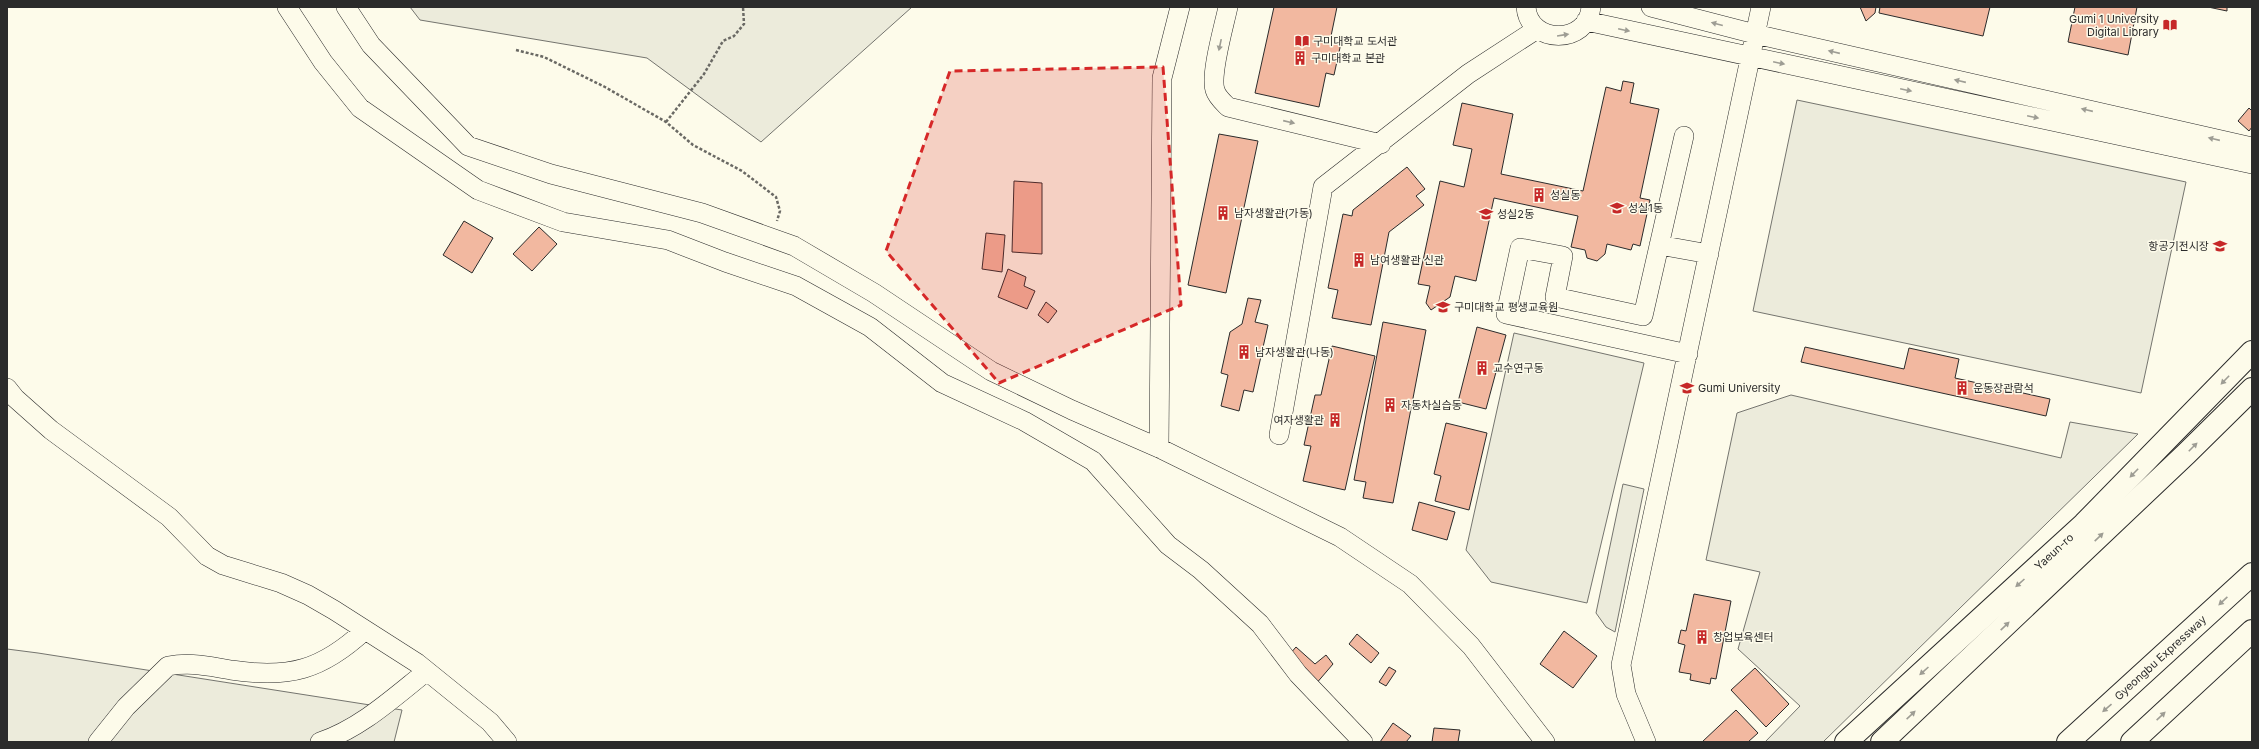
<svg xmlns="http://www.w3.org/2000/svg" width="2259" height="749" viewBox="0 0 2259 749" font-family="Inter,'Noto Sans KR',sans-serif">
	<style>
		.green { fill: #ecebdb; stroke: #74746e }
		.building { fill: #f2b8a0; stroke: #2b2b2b }
		.lines { fill: none; stroke-linecap: round; stroke-linejoin: round }
		.minor-casing { stroke: #2b2b2b; stroke-width: 20 }
		.major-casing { stroke: #2b2b2b; stroke-width: 24 }
		.highway-casing { stroke: #2b2b2b; stroke-width: 24 }
		.path { stroke: #6a6964; stroke-width: 2.5; stroke-dasharray: 3 2; stroke-linecap: butt }
		.minor { stroke: #fdfbea; stroke-width: 19 }
		.major { stroke: #fdfbea; stroke-width: 22 }
		.highway { stroke: #fdfbea; stroke-width: 22 }
		.oneway { fill: #9e9d94 }
		.marked { fill: #d62828; fill-opacity: 0.2; stroke: #d62828; stroke-width: 3; stroke-dasharray: 8 5; stroke-linejoin: round }
		.labels { text-anchor: middle; stroke-width: 3; stroke-linejoin: round; paint-order: stroke }
		.poi-label { font-size: 11px; fill: #2b2b2b; stroke: #fdfbea; text-anchor: start }
		.street-label { font-size: 11px; fill: #2b2b2b; stroke: #fdfbea }
	</style>
	<rect width="100%" height="100%" fill="#fdfbea"/>
	<path class="green" d="M410 7H912L761 142 647 58 420 20Z
		M1797 100 2186 182 2141 393 1753 311Z
		M1514 333 1644 363 1587 603 1491 582 1466 550Z
		M1791 395 2061 458 2070 422 2138 434 1823 742H1765L1800 706 1738 649 1760 572 1706 560 1737 413Z
		M1623 484 1644 489 1615 632 1606 627 1596 613Z
		M7 649 38 653 402 710 394 742H7Z"/>
	<path class="building" d="M1274 7H1337L1330 41 1341 43 1334 75 1326 73 1319 107 1255 93Z
		M1860 7H1876L1875 13 1866 21Z
		M1880 7H1990L1983 36 1879 13Z
		M2075 7H2137L2128 55 2068 42Z
		M2208 7H2227V11Z
		M1623 81 1634 83 1630 103 1659 109 1640 198 1650 200 1640 246 1633 244 1631 250 1607 244 1605 254 1597 261 1587 258 1585 250 1571 247 1578 216 1494 198 1476 281 1455 276 1450 297 1431 310 1426 303 1430 286 1418 284 1440 181 1464 187 1472 149 1453 145 1462 103 1513 114 1501 174 1583 191 1606 87 1621 91Z
		M2249 108 2252 111V127L2249 131 2238 121Z
		M1219 134 1258 141 1226 293 1188 285Z
		M1407 167 1425 189 1416 196 1424 205 1389 232 1371 325 1332 318 1338 290 1328 288 1343 214 1352 216 1353 210Z
		M1014 181 1042 183V254L1012 252Z
		M464 221 493 238 472 273 443 255Z
		M539 227 557 244 532 271 513 254Z
		M986 233 1005 235 1002 272 982 269Z
		M1008 269 1026 277 1024 286 1035 291 1027 309 998 297Z
		M1248 298 1261 300 1255 322 1268 325 1253 392 1244 390 1239 411 1221 406 1228 375 1221 373 1230 332 1242 324Z
		M1046 302 1057 311 1048 323 1038 315Z
		M1383 322 1426 330 1393 503 1363 498 1366 482 1354 480Z
		M1477 327 1506 335 1486 409 1458 402Z
		M1332 346 1375 356 1345 490 1303 481 1311 446 1304 445 1315 395H1321Z
		M1805 347 1904 369 1909 348 1959 359 1955 378 2050 399 2046 416 1801 362Z
		M1446 423 1487 433 1469 510 1435 501 1441 476 1434 474Z
		M1419 502 1455 512 1447 540 1412 530Z
		M1694 594 1731 601 1716 679 1711 678 1710 684 1690 680 1691 674 1679 672 1685 645 1678 643 1681 630 1686 631Z
		M1564 631 1597 656 1573 688 1540 664Z
		M1357 634 1379 653 1371 663 1349 644Z
		M1296 647 1315 664 1326 655 1333 664 1315 685 1289 655Z
		M1389 667 1396 671 1386 686 1379 682Z
		M1755 668 1789 704 1766 727 1731 690Z
		M1736 710 1758 733 1748 742H1702Z
		M1393 723 1411 736 1406 742H1380Z
		M1434 728 1460 730 1458 742H1432Z"/>
	<g class="lines">
		<defs>
			<path id="minor" d="M287 7 323 62 360 108 478 190 563 222 668 240 725 262 796 286 870 327 942 383 1024 421 1093 461 1168 545 1201 570 1260 624 1298 674 1363 742
				M346 7 371 45 468 146 551 174 702 213 794 246 874 293 991 371 1072 410 1159 448 1340 537 1410 584 1471 646 1545 742
				M1228 7C1224 26 1210 74 1215 90 1217 97 1223 102 1228 107L1381 144
				M1526 7C1529 45 1588 45 1591 7
				M1651 7 1755 34 2252 147
				M1586 21 2252 164
				M1684 136 1643 316 1555 297 1563 256 1520 248 1506 314 1688 354
				M1659 245 1709 254
				M7 388 15 398 51 430 169 517 207 556 223 565 281 583 308 595 334 610 417 663 490 722 507 742
				M1279 435 1323 187 1468 74 1537 29
				M1159 448 1162 78 1180 7
				M98 742 126 707 168 666C190 662 210 666 231 670 289 679 322 670 365 630
				M320 742C361 728 393 698 427 671
				M1646 742 1626 694 1621 665 1761 7"/>
			<g id="major">
				<path id="s1" d="M1846 742 2084 524 2252 352"/>
				<path d="M1882 742 2186 454 2252 389"/>
			</g>
			<g id="highway">
				<path id="s2" d="M2068 742 2252 574"/>
				<path d="M2132 742 2252 631"/>
			</g>
		</defs>
		<use href="#minor" class="minor-casing"/>
		<use href="#major" class="major-casing"/>
		<use href="#highway" class="highway-casing"/>
		<path class="path" d="M516 50 544 57 605 87 666 122 693 145 742 171 776 197 780 211 777 221
			M666 122 704 74 723 41 734 36 744 24 743 7"/>
		<use href="#minor" class="minor"/>
		<use href="#major" class="major"/>
		<use href="#highway" class="highway"/>
	</g>
	<defs><path id="oneway-solid" d="M-6-.8H1V-3.2L6.5 0L1 3.2V.8H-6Z"/></defs>
	<g class="oneway">
		<use href="#oneway-solid" transform="translate(1717 24) rotate(-165)"/>
		<use href="#oneway-solid" transform="translate(1624 30) rotate(12)"/>
		<use href="#oneway-solid" transform="translate(1563 35) rotate(-9)"/>
		<use href="#oneway-solid" transform="translate(1220 45) rotate(102)"/>
		<use href="#oneway-solid" transform="translate(1834 52) rotate(-167)"/>
		<use href="#oneway-solid" transform="translate(1779 63) rotate(12)"/>
		<use href="#oneway-solid" transform="translate(1960 81) rotate(-167)"/>
		<use href="#oneway-solid" transform="translate(1906 90) rotate(12)"/>
		<use href="#oneway-solid" transform="translate(2087 110) rotate(-167)"/>
		<use href="#oneway-solid" transform="translate(2033 117) rotate(12)"/>
		<use href="#oneway-solid" transform="translate(1289 122) rotate(13)"/>
		<use href="#oneway-solid" transform="translate(2214 139) rotate(-167)"/>
		<use href="#oneway-solid" transform="translate(2225 380) rotate(134)"/>
		<use href="#oneway-solid" transform="translate(2193 447) rotate(-45)"/>
		<use href="#oneway-solid" transform="translate(2134 473) rotate(134)"/>
		<use href="#oneway-solid" transform="translate(2099 537) rotate(-44)"/>
		<use href="#oneway-solid" transform="translate(2020 583) rotate(138)"/>
		<use href="#oneway-solid" transform="translate(2223 601) rotate(137)"/>
		<use href="#oneway-solid" transform="translate(2005 626) rotate(-44)"/>
		<use href="#oneway-solid" transform="translate(1924 671) rotate(138)"/>
		<use href="#oneway-solid" transform="translate(2107 708) rotate(139)"/>
		<use href="#oneway-solid" transform="translate(1911 715) rotate(-43)"/>
		<use href="#oneway-solid" transform="translate(2161 716) rotate(-43)"/>
	</g>
	<path class="marked" d="M1163 67 1181 305 999 383 886 251 950 71Z"/>
	<defs>
		<symbol id="library-bare" viewBox="-9 -9 18 18"><path d="M-6-4Q-3-5.5-.7-3.5V5Q-3 3-6 4ZM6-4Q3-5.5 .7-3.5V5Q3 3 6 4Z" fill="#c62828" stroke="#fdfbea" stroke-width="2.5" paint-order="stroke"/></symbol>
		<symbol id="building-bare" viewBox="-9 -9 18 18"><path d="M-4-6H4V6H1V3H-1V6H-4ZM-2.5-4.3h1.7v1.8h-1.7ZM.8-4.3h1.7v1.8H.8ZM-2.5-1h1.7V.8h-1.7ZM.8-1h1.7V.8H.8Z" fill="#c62828" stroke="#fdfbea" stroke-width="2.5" paint-order="stroke"/></symbol>
		<symbol id="university-bare" viewBox="-9 -9 18 18"><path d="M0-5L7-2L0 1L-7-2ZM-4 1L0 2.5L4 1V4Q0 6-4 4Z" fill="#c62828" stroke="#fdfbea" stroke-width="2.5" paint-order="stroke"/></symbol>
	</defs>
	<g fill-rule="evenodd">
		<use href="#library-bare" x="2160" y="15" width="20" height="20"/>
		<use href="#library-bare" x="1292" y="31" width="20" height="20"/>
		<use href="#building-bare" x="1290" y="48" width="20" height="20"/>
		<use href="#building-bare" x="1529" y="185" width="20" height="20"/>
		<use href="#university-bare" x="1607" y="198" width="20" height="20"/>
		<use href="#building-bare" x="1213" y="203" width="20" height="20"/>
		<use href="#university-bare" x="1476" y="204" width="20" height="20"/>
		<use href="#university-bare" x="2210" y="236" width="20" height="20"/>
		<use href="#building-bare" x="1349" y="250" width="20" height="20"/>
		<use href="#university-bare" x="1433" y="297" width="20" height="20"/>
		<use href="#building-bare" x="1234" y="342" width="20" height="20"/>
		<use href="#building-bare" x="1472" y="358" width="20" height="20"/>
		<use href="#university-bare" x="1677" y="378" width="20" height="20"/>
		<use href="#building-bare" x="1952" y="378" width="20" height="20"/>
		<use href="#building-bare" x="1380" y="395" width="20" height="20"/>
		<use href="#building-bare" x="1325" y="410" width="20" height="20"/>
		<use href="#building-bare" x="1692" y="627" width="20" height="20"/>
	</g>
	<g class="labels">
		<g class="poi-label">
			<text x="2159" y="23" text-anchor="end">Gumi 1 University<tspan x="2159" dy="13">Digital Library</tspan></text>
			<text x="1313" y="45">구미대학교 도서관</text>
			<text x="1311" y="62">구미대학교 본관</text>
			<text x="1550" y="199">성실동</text>
			<text x="1628" y="212">성실1동</text>
			<text x="1234" y="217">남자생활관(가동)</text>
			<text x="1497" y="218">성실2동</text>
			<text x="2209" y="250" text-anchor="end">항공기전시장</text>
			<text x="1370" y="264">남여생활관 신관</text>
			<text x="1454" y="311">구미대학교 평생교육원</text>
			<text x="1255" y="356">남자생활관(나동)</text>
			<text x="1493" y="372">교수연구동</text>
			<text x="1698" y="392">Gumi University</text>
			<text x="1973" y="392">운동장관람석</text>
			<text x="1401" y="409">자동차실습동</text>
			<text x="1324" y="424" text-anchor="end">여자생활관</text>
			<text x="1713" y="641">창업보육센터</text>
		</g>
		<g class="street-label">
			<text dy="4" stroke="none"><textPath href="#s1" startOffset="282">Yaeun-ro</textPath></text>
			<text dy="4" stroke="none"><textPath href="#s2" startOffset="125">Gyeongbu Expressway</textPath></text>
		</g>
	</g>
	<rect width="2259" height="749" fill="none" stroke="#2b2b2b" stroke-width="16"/>
</svg>
